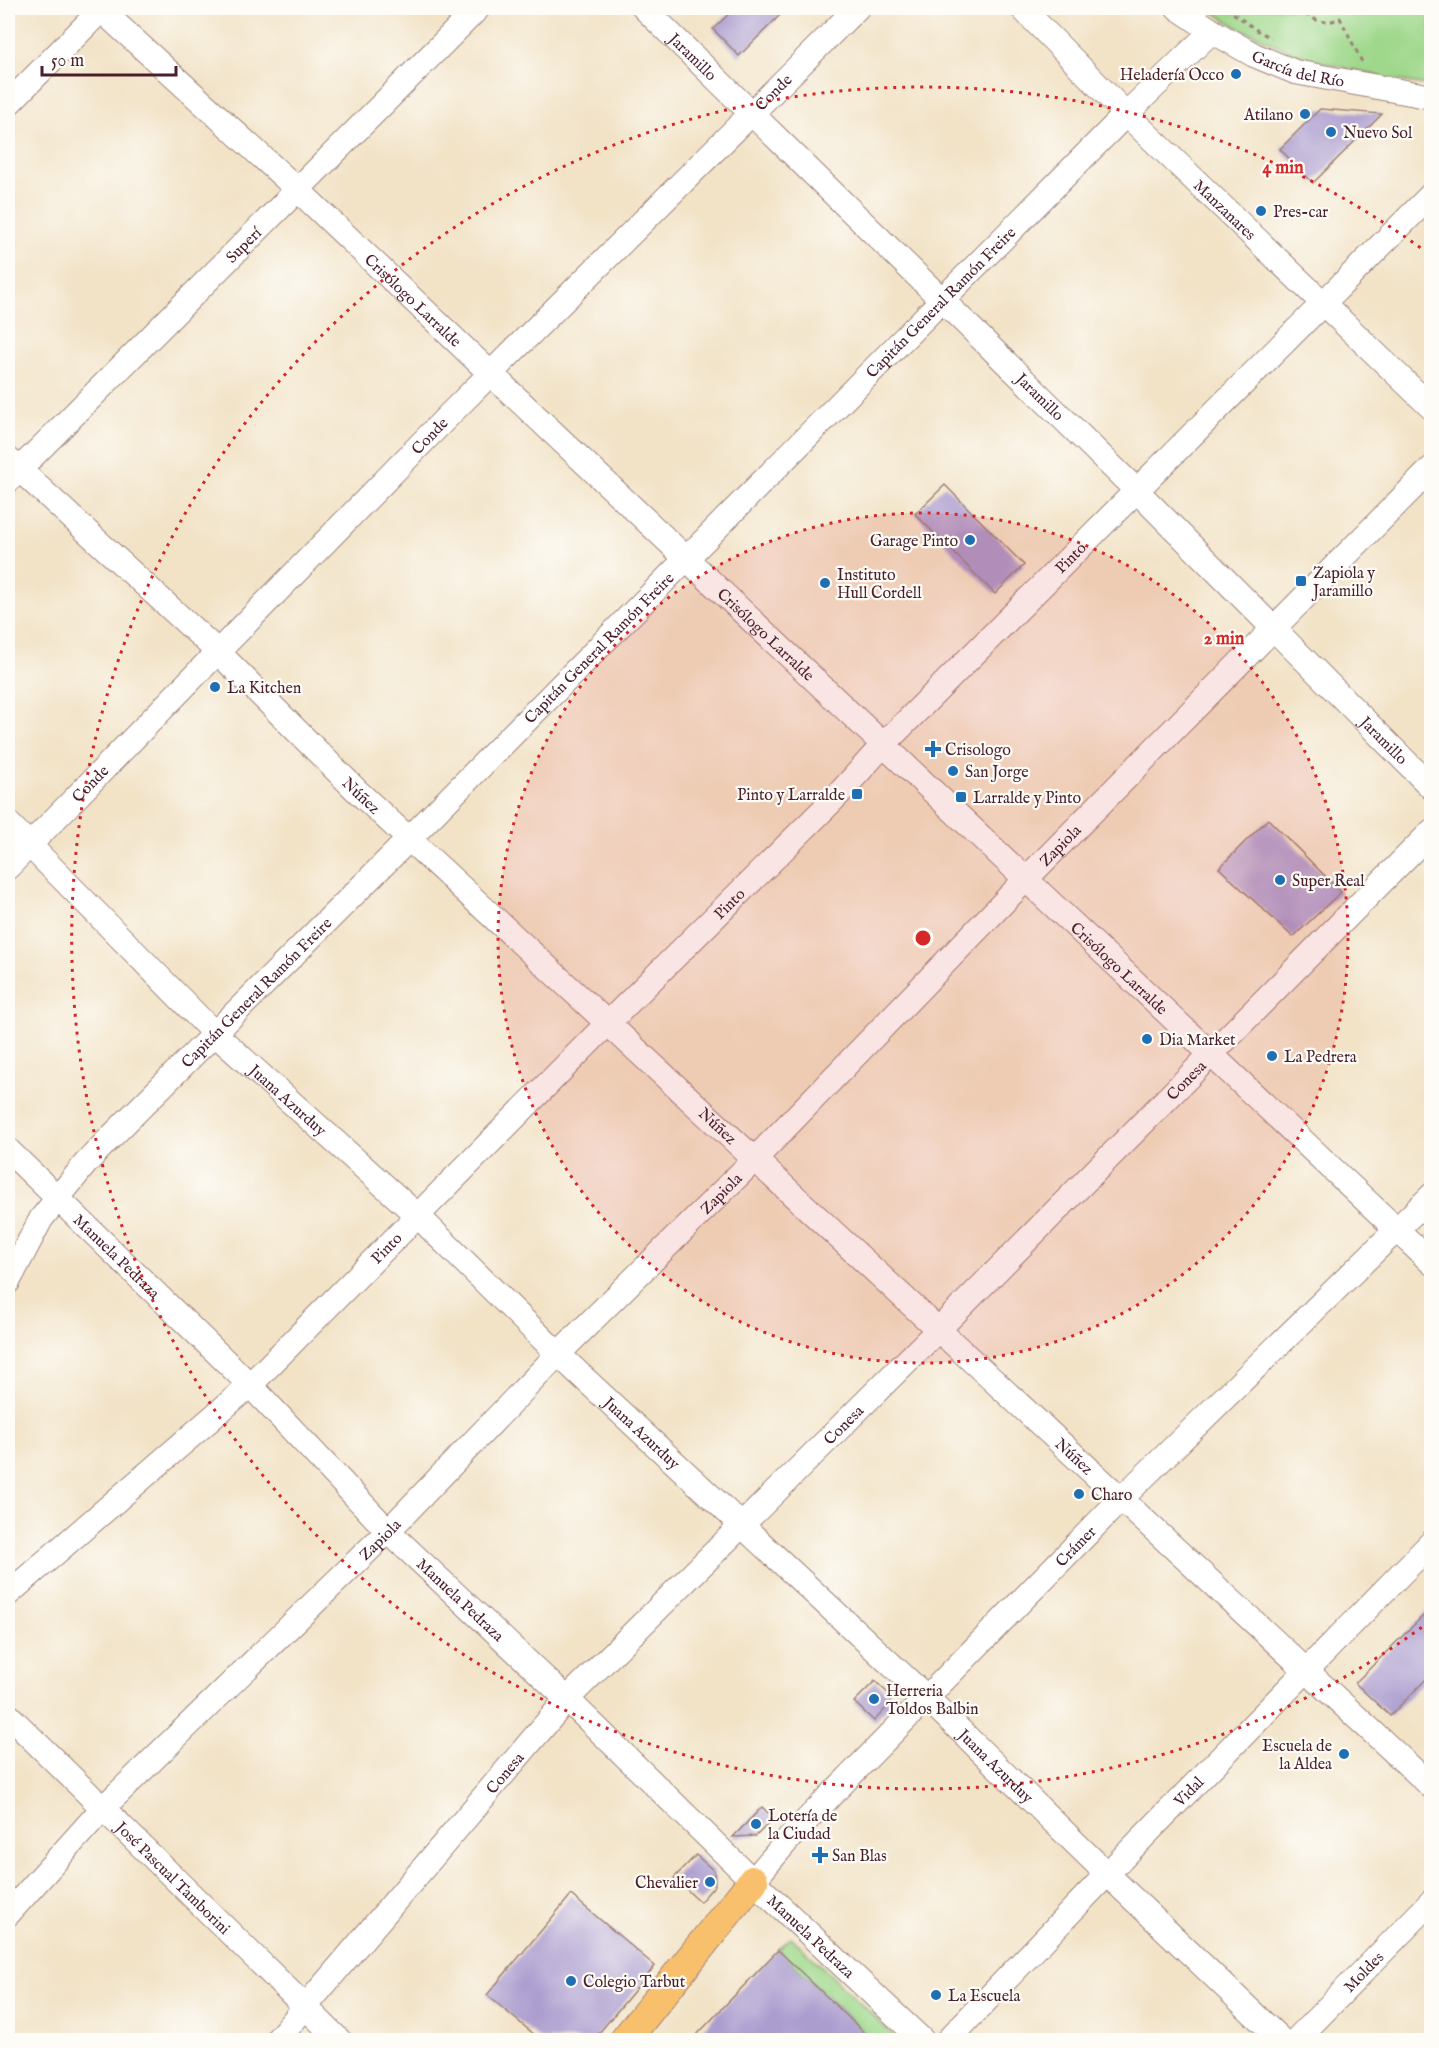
<svg xmlns="http://www.w3.org/2000/svg" width="1439" height="2048" viewBox="0 0 1439 2048" font-family="'IM FELL English',serif">
	<style>
		.green { fill: #9fd88b; stroke: #747c5b; stroke-width: 1.5 }
		.building { fill: #ac9dcf }
		.lines { fill: none; stroke-linecap: round; stroke-linejoin: round }
		.minor-casing { stroke: #9e8179; stroke-width: 26 }
		.major-casing { stroke: #9e8179; stroke-width: 32 }
		.path { stroke: #9e8179; stroke-width: 3; stroke-dasharray: 4.5 4.5; stroke-linecap: butt }
		.minor { stroke: #fff; stroke-width: 24 }
		.major { stroke: #f8bf6c; stroke-width: 30 }
		.ring { fill: none; stroke: #d62828; stroke-width: 3; stroke-dasharray: 3 6 }
		.poi-dot { fill: #1f6fb2; stroke: #fdfcf7; stroke-width: 2 }
		.labels { text-anchor: middle; stroke-width: 4.5; stroke-linejoin: round; paint-order: stroke }
		.street-label { font-size: 16px; fill: #4a1f2b; stroke: #fdfcf7 }
		.poi-label { font-size: 16px; fill: #4a1f2b; stroke: #fdfcf7; text-anchor: start }
		.centre { fill: #d62828; stroke: #fdfcf7; stroke-width: 3 }
		.ring-label { font-size: 18px; text-anchor: middle; font-weight: bold; fill: #d62828; stroke: #fdfcf7; stroke-width: 4.5; stroke-linejoin: round; paint-order: stroke }
	</style>
	<rect width="100%" height="100%" fill="#fdfcf7"/>
	<filter id="ink" filterUnits="userSpaceOnUse"><feTurbulence type="fractalNoise" baseFrequency=".0167" numOctaves="2"/><feDisplacementMap in="SourceGraphic" scale="12" xChannelSelector="R" yChannelSelector="G"/><feConvolveMatrix kernelMatrix="1 2 1 2 8 2 1 2 1" color-interpolation-filters="sRGB"/></filter>
	<filter id="wash" filterUnits="userSpaceOnUse"><feTurbulence type="fractalNoise" baseFrequency=".008" numOctaves="4" result="noise"/><feDisplacementMap in="SourceGraphic" scale="24" xChannelSelector="R" yChannelSelector="G"/><feGaussianBlur stdDeviation="1.35" result="paint"/><feColorMatrix in="noise" values="0 0 0 0 0 0 0 0 0 0 0 0 0 0 0 0 0 1.4 0 .05"/><feComposite in="paint" operator="in"/></filter>
	<g filter="url(#wash)">
		<rect width="100%" height="100%" fill="#f2e3c7"/>
		<path class="green" d="M1207 8H1431V86L1396 80 1308 59 1235 26Z
			M791 1937 898 2040H872L778 1950Z"/>
		<g id="blocks">
			<path class="building" d="M735 8H787L739 56 713 29Z
				M1320 109 1382 114 1313 183 1280 149Z
				M945 485 1024 565 995 594 915 514Z
				M1268 819 1341 892 1293 937 1219 868Z
				M1431 1608V1674L1390 1716 1355 1683Z
				M875 1681 891 1696 890 1704 874 1721 854 1702Z
				M762 1807 774 1818 756 1836 733 1837Z
				M696 1855 714 1871 715 1885 700 1902 674 1878Z
				M571 1895 655 1966 593 2040H541L487 1995Z
				M778 1950 872 2040H692Z"/>
		</g>
	</g>
	<g filter="url(#ink)">
		<use href="#blocks" fill-opacity="0" stroke="#9e8179" stroke-width="1.5"/>
		<g class="lines">
			<defs>
				<g id="minor">
					<path id="s1" d="M99 8 297 189 491 374 1432 1263"/>
					<path id="s2" d="M644 8 1136 490 1432 788"/>
					<path id="s3" d="M1022 8 1126 114 1432 408"/>
					<path id="s4" d="M1178 8 1212 31 1254 55 1295 72 1432 97"/>
					<path d="M8 104 103 8"/>
					<path id="s5" d="M8 459 217 651 356 790 1432 1787"/>
					<path id="s6" d="M9 480 478 8"/>
					<path id="s7" d="M8 823 214 1033 419 1217 558 1354 926 1697 1107 1874 1281 2040"/>
					<path id="s8" d="M8 867 451 413 857 8"/>
					<path id="s9" d="M8 1150 250 1385 388 1531 567 1699 753 1881 922 2040"/>
					<path id="s10" d="M8 1282 41 1219 86 1163 107 1141 409 839 1126 114 1212 31"/>
					<path id="s11" d="M8 1594 250 1385 607 1024 836 797 884 744 1432 194"/>
					<path id="s12" d="M8 1715 339 2040"/>
					<path id="s13" d="M753 1881 793 1834 1121 1499 1432 1195"/>
					<path id="s14" d="M8 1914 104 1807 388 1531 558 1354 754 1160 1026 879 1432 468"/>
					<path id="s15" d="M277 2040 567 1699 939 1329 1432 831"/>
					<path id="s16" d="M948 2040 1107 1874 1432 1542"/>
					<path id="s17" d="M1296 2040 1432 1901"/>
				</g>
				<path id="major" d="M625 2040 753 1881"/>
			</defs>
			<use href="#minor" class="minor-casing"/>
			<use href="#major" class="major-casing"/>
			<path class="path" d="M1226 8 1258 31 1271 38
				M1299 8C1311 20 1324 26 1340 18L1363 64"/>
			<use href="#minor" class="minor"/>
			<use href="#major" class="major"/>
		</g>
	</g>
	<circle cx="923" cy="938" r="425" fill="#d62828" fill-opacity=".12"/>
	<g class="ring">
		<circle cx="923" cy="938" r="425"/>
		<path d="M1429 1622A851 851 0 1 1 1429 254"/>
	</g>
	<g class="poi-dot">
		<circle cx="1236" cy="74" r="6"/>
		<circle cx="1305" cy="114" r="6"/>
		<circle cx="1331" cy="132" r="6"/>
		<circle cx="1261" cy="211" r="6"/>
		<circle cx="970" cy="540" r="6"/>
		<rect x="1295" y="575" width="12" height="12" rx="3"/>
		<circle cx="825" cy="583" r="6"/>
		<circle cx="215" cy="687" r="6"/>
		<path d="M930 740h6v6h6v6h-6v6h-6v-6h-6v-6h6z"/>
		<circle cx="953" cy="771" r="6"/>
		<rect x="851" y="788" width="12" height="12" rx="3"/>
		<rect x="955" y="791" width="12" height="12" rx="3"/>
		<circle cx="1280" cy="880" r="6"/>
		<circle cx="1147" cy="1039" r="6"/>
		<circle cx="1272" cy="1056" r="6"/>
		<circle cx="1079" cy="1494" r="6"/>
		<circle cx="874" cy="1699" r="6"/>
		<circle cx="1344" cy="1754" r="6"/>
		<circle cx="756" cy="1824" r="6"/>
		<path d="M817 1846h6v6h6v6h-6v6h-6v-6h-6v-6h6z"/>
		<circle cx="710" cy="1882" r="6"/>
		<circle cx="571" cy="1981" r="6"/>
		<circle cx="936" cy="1995" r="6"/>
	</g>
	<g class="labels">
		<g class="street-label">
			<text dy="6" stroke="none"><textPath href="#s2" startOffset="69">Jaramillo</textPath></text>
			<text dy="6" stroke="none"><textPath href="#s4" startOffset="136">García del Río</textPath></text>
			<text dy="6" stroke="none"><textPath href="#s8" startOffset="1089">Conde</textPath></text>
			<text dy="6" stroke="none"><textPath href="#s3" startOffset="286">Manzanares</textPath></text>
			<text dy="6" stroke="none"><textPath href="#s6" startOffset="332">Superí</textPath></text>
			<text dy="6" stroke="none"><textPath href="#s1" startOffset="429">Crisólogo Larralde</textPath></text>
			<text dy="6" stroke="none"><textPath href="#s10" startOffset="1356">Capitán General Ramón Freire</textPath></text>
			<text dy="6" stroke="none"><textPath href="#s2" startOffset="555">Jaramillo</textPath></text>
			<text dy="6" stroke="none"><textPath href="#s8" startOffset="603">Conde</textPath></text>
			<text dy="6" stroke="none"><textPath href="#s11" startOffset="1485">Pinto</textPath></text>
			<text dy="6" stroke="none"><textPath href="#s1" startOffset="915">Crisólogo Larralde</textPath></text>
			<text dy="6" stroke="none"><textPath href="#s10" startOffset="870">Capitán General Ramón Freire</textPath></text>
			<text dy="6" stroke="none"><textPath href="#s2" startOffset="1041">Jaramillo</textPath></text>
			<text dy="6" stroke="none"><textPath href="#s8" startOffset="117">Conde</textPath></text>
			<text dy="6" stroke="none"><textPath href="#s5" startOffset="488">Núñez</textPath></text>
			<text dy="6" stroke="none"><textPath href="#s14" startOffset="1500">Zapiola</textPath></text>
			<text dy="6" stroke="none"><textPath href="#s11" startOffset="999">Pinto</textPath></text>
			<text dy="6" stroke="none"><textPath href="#s1" startOffset="1401">Crisólogo Larralde</textPath></text>
			<text dy="6" stroke="none"><textPath href="#s10" startOffset="384">Capitán General Ramón Freire</textPath></text>
			<text dy="6" stroke="none"><textPath href="#s15" startOffset="1323">Conesa</textPath></text>
			<text dy="6" stroke="none"><textPath href="#s7" startOffset="394">Juana Azurduy</textPath></text>
			<text dy="6" stroke="none"><textPath href="#s5" startOffset="974">Núñez</textPath></text>
			<text dy="6" stroke="none"><textPath href="#s14" startOffset="1014">Zapiola</textPath></text>
			<text dy="6" stroke="none"><textPath href="#s11" startOffset="513">Pinto</textPath></text>
			<text dy="6" stroke="none"><textPath href="#s9" startOffset="152">Manuela Pedraza</textPath></text>
			<text dy="6" stroke="none"><textPath href="#s15" startOffset="837">Conesa</textPath></text>
			<text dy="6" stroke="none"><textPath href="#s7" startOffset="880">Juana Azurduy</textPath></text>
			<text dy="6" stroke="none"><textPath href="#s5" startOffset="1460">Núñez</textPath></text>
			<text dy="6" stroke="none"><textPath href="#s14" startOffset="528">Zapiola</textPath></text>
			<text dy="6" stroke="none"><textPath href="#s13" startOffset="465">Crámer</textPath></text>
			<text dy="6" stroke="none"><textPath href="#s9" startOffset="638">Manuela Pedraza</textPath></text>
			<text dy="6" stroke="none"><textPath href="#s7" startOffset="1366">Juana Azurduy</textPath></text>
			<text dy="6" stroke="none"><textPath href="#s15" startOffset="351">Conesa</textPath></text>
			<text dy="6" stroke="none"><textPath href="#s16" startOffset="346">Vidal</textPath></text>
			<text dy="6" stroke="none"><textPath href="#s12" startOffset="232">José Pascual Tamborini</textPath></text>
			<text dy="6" stroke="none"><textPath href="#s9" startOffset="1124">Manuela Pedraza</textPath></text>
			<text dy="6" stroke="none"><textPath href="#s17" startOffset="96">Moldes</textPath></text>
		</g>
		<g class="poi-label">
			<text x="1224" y="80" text-anchor="end">Heladería Occo</text>
			<text x="1293" y="120" text-anchor="end">Atilano</text>
			<text x="1343" y="138">Nuevo Sol</text>
			<text x="1273" y="217">Pres-car</text>
			<text x="958" y="546" text-anchor="end">Garage Pinto</text>
			<text x="1313" y="578">Zapiola y<tspan x="1313" dy="18">Jaramillo</tspan></text>
			<text x="837" y="580">Instituto<tspan x="837" dy="18">Hull Cordell</tspan></text>
			<text x="227" y="693">La Kitchen</text>
			<text x="945" y="755">Crisologo</text>
			<text x="965" y="777">San Jorge</text>
			<text x="845" y="800" text-anchor="end">Pinto y Larralde</text>
			<text x="973" y="803">Larralde y Pinto</text>
			<text x="1292" y="886">Super Real</text>
			<text x="1159" y="1045">Dia Market</text>
			<text x="1284" y="1062">La Pedrera</text>
			<text x="1091" y="1500">Charo</text>
			<text x="886" y="1696">Herreria<tspan x="886" dy="18">Toldos Balbin</tspan></text>
			<text x="1332" y="1751" text-anchor="end">Escuela de<tspan x="1332" dy="18">la Aldea</tspan></text>
			<text x="768" y="1821">Lotería de<tspan x="768" dy="18">la Ciudad</tspan></text>
			<text x="832" y="1861">San Blas</text>
			<text x="698" y="1888" text-anchor="end">Chevalier</text>
			<text x="583" y="1987">Colegio Tarbut</text>
			<text x="948" y="2001">La Escuela</text>
		</g>
	</g>
	<circle cx="923" cy="938" r="9" class="centre"/>
	<g class="ring-label">
		<text x="1283" y="173">4 min</text>
		<text x="1224" y="644">2 min</text>
	</g>
	<rect width="1439" height="2048" fill="none" stroke="#fdfcf7" stroke-width="30"/>
	<path d="M42 66v9h134v-9" fill="none" stroke="#4a1f2b" stroke-width="3"/>
	<text x="51" y="66" font-size="18" fill="#4a1f2b" stroke="#fdfcf7" stroke-width="4.5" paint-order="stroke">50 m</text>
</svg>
